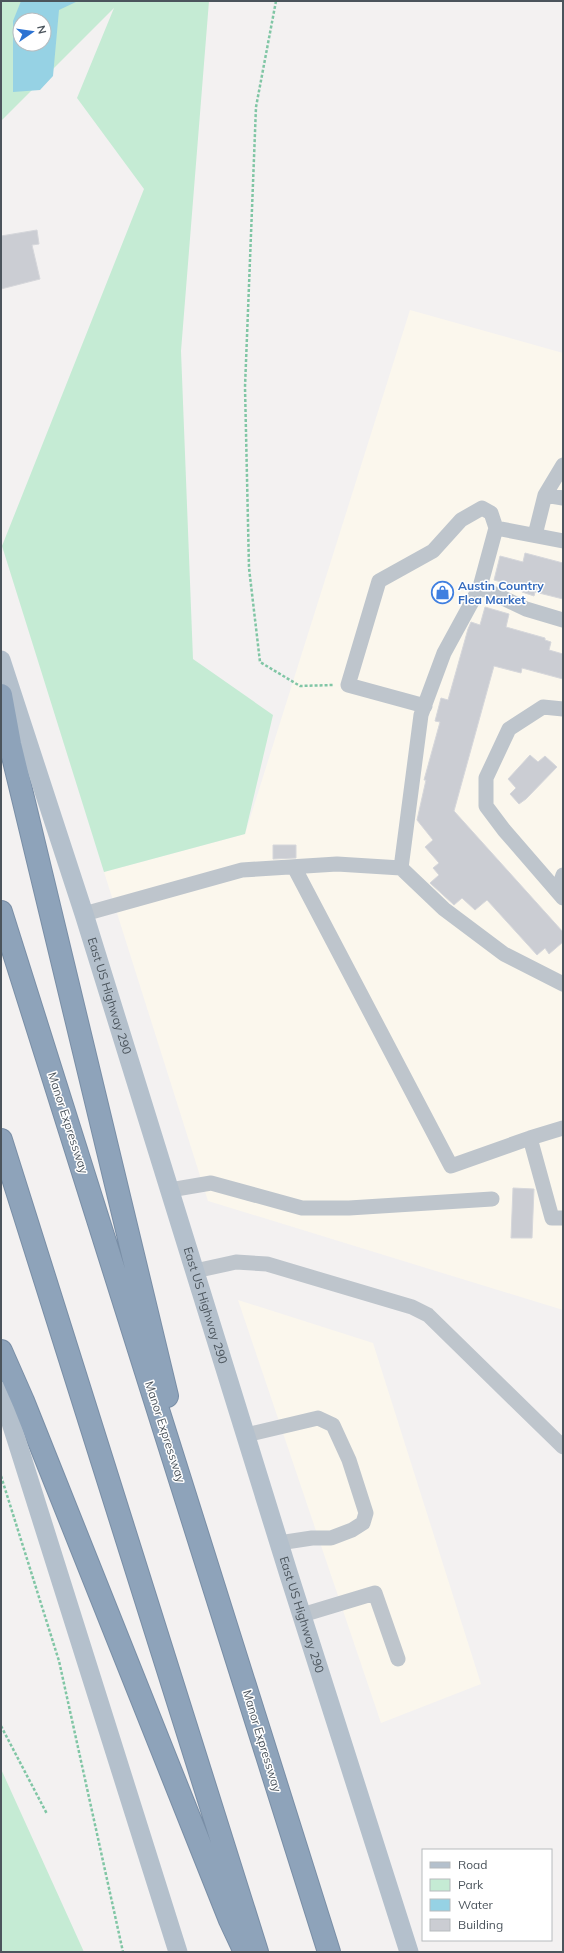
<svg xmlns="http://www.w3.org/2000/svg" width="564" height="1953" viewBox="0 0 564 1953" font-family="Mulish,sans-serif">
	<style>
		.commercial { fill: #fbf7ed }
		.green { fill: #c5ebd4; fill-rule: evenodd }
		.water { fill: #96d2e4; fill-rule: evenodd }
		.building { fill: #cbcdd3; stroke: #d6d7db }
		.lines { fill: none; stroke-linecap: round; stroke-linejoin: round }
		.highway-casing { stroke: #798ea6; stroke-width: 24 }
		.path { stroke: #80c6a5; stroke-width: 2.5; stroke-dasharray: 3 2; stroke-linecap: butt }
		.minor { stroke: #bec5cc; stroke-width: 15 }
		.major { stroke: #b4c0cc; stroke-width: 19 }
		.highway { stroke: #8ea3ba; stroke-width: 22 }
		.labels { text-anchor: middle; stroke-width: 3; stroke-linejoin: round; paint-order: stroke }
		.shop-label { font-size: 12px; font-weight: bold; fill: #366cbe; stroke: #fff; text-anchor: start }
		.street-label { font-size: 12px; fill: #4b545c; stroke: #fff }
	</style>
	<rect width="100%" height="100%" fill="#f3f1f1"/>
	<path class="commercial" d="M410 310 563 353V1310L208 1201 104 872 245 834Z
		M238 1300 373 1343 481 1684 381 1723Z"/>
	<path class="green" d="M1 1H209L181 351 193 659 273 715 245 834 104 872 2 546 144 189 77 98 114 8 1 121ZM20 20H44V44H20Z
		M1 1769 84 1952H1Z"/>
	<path class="water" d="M21 1H78L59 10 53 76 40 90 13 92V21ZM20 20H44V44H20Z"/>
	<path class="building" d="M37 230 39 244 32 245 40 279 1 289V236Z
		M525 553 563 563V599L535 592 534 596 522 592 523 588 494 580 500 556 523 562Z
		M485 607 509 614 506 627 545 638V640L551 642 549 650 563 654V679L522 668 521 673 494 666 454 811 563 932V942L549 954 545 948 537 955 487 900 475 910 462 898 454 905 430 883 439 875 433 868 439 863 425 847 433 840 417 820 426 780H424L440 722 435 721 441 698 448 700 468 629 471 622 480 625Z
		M530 755 538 762 545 756 557 767 526 799 519 804 510 794 516 788 508 779Z
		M273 845H296V858L273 859Z
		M513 1188 534 1189 532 1238H511Z"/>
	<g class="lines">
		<defs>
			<path id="highway" d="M1 695 10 744 167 1396
				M1 912 329 1952
				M1 1140 257 1952
				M1 1351 23 1401 230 1920 245 1952"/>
		</defs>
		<use href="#highway" class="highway-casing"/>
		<path class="path" d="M276 1 256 107 245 387 249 568 260 662 300 686 333 685
			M1 1476 59 1661 123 1952
			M1 1726 47 1814"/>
		<path class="minor" d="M545 495 563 498
			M535 535 545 495 563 465
			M480 587 526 609 563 620
			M425 706 348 685 379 581 433 551 461 520 482 508 491 513 496 528
			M563 709 543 707 509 729 486 778V806L504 830 563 898
			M294 867 451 1166 530 1138 563 1128
			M401 868 421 715 444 653 480 587 496 528 563 541
			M558 890 563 875
			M84 914 242 870 337 864 401 868 444 909 504 954 563 984
			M530 1138 552 1218H563
			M170 1190 211 1183 302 1208H349L492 1199
			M195 1271 236 1262 267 1264 412 1307 428 1315 563 1447
			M246 1435 318 1418 333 1425 349 1460 366 1513 363 1523 352 1530 331 1538H312L279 1543
			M302 1615 375 1593 398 1659"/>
		<g class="major">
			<path id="s1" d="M1 660 84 914 288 1572 409 1952"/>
			<path d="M1 1391 178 1952"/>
		</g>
		<use href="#highway" class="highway"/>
	</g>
	<defs>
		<symbol id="shop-ring" viewBox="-11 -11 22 22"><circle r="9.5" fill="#fff" stroke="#3f7fe0" stroke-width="1.5"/><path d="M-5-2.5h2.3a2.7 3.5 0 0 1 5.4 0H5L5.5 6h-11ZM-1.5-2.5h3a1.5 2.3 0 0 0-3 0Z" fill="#3f7fe0"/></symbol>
	</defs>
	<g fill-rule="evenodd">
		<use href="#shop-ring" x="430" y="580" width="25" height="25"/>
	</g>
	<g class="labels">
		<g class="shop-label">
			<text x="458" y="590">Austin Country<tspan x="458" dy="14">Flea Market</tspan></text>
		</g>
		<g class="street-label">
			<text dy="4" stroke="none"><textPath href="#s1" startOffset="353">East US Highway 290</textPath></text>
			<text transform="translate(68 1123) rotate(72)" y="4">Manor Expressway</text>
			<text dy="4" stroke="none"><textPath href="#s1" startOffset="677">East US Highway 290</textPath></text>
			<text transform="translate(165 1432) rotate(72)" y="4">Manor Expressway</text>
			<text dy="4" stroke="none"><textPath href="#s1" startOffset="1001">East US Highway 290</textPath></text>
			<text transform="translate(262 1741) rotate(73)" y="4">Manor Expressway</text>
		</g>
	</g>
	<rect width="564" height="1953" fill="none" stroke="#4b545c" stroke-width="4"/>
	<rect x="422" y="1849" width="130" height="92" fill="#ffffff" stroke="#b7bbbe"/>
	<rect x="430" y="1862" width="20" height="6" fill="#b4c0cc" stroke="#b7bbbe"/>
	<text x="458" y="1869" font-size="12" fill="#4b545c">Road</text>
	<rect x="430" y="1879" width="20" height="12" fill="#c5ebd4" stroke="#b7bbbe"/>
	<text x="458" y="1889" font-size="12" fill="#4b545c">Park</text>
	<rect x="430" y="1899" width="20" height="12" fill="#96d2e4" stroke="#b7bbbe"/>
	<text x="458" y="1909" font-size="12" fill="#4b545c">Water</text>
	<rect x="430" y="1919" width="20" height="12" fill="#cbcdd3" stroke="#b7bbbe"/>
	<text x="458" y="1929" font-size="12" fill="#4b545c">Building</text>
	<g transform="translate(32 32) rotate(77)"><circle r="19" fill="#ffffff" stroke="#b7bbbe"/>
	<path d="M0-3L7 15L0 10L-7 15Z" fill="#2c72d2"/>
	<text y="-6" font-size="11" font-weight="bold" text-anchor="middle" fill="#4b545c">N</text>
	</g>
</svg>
